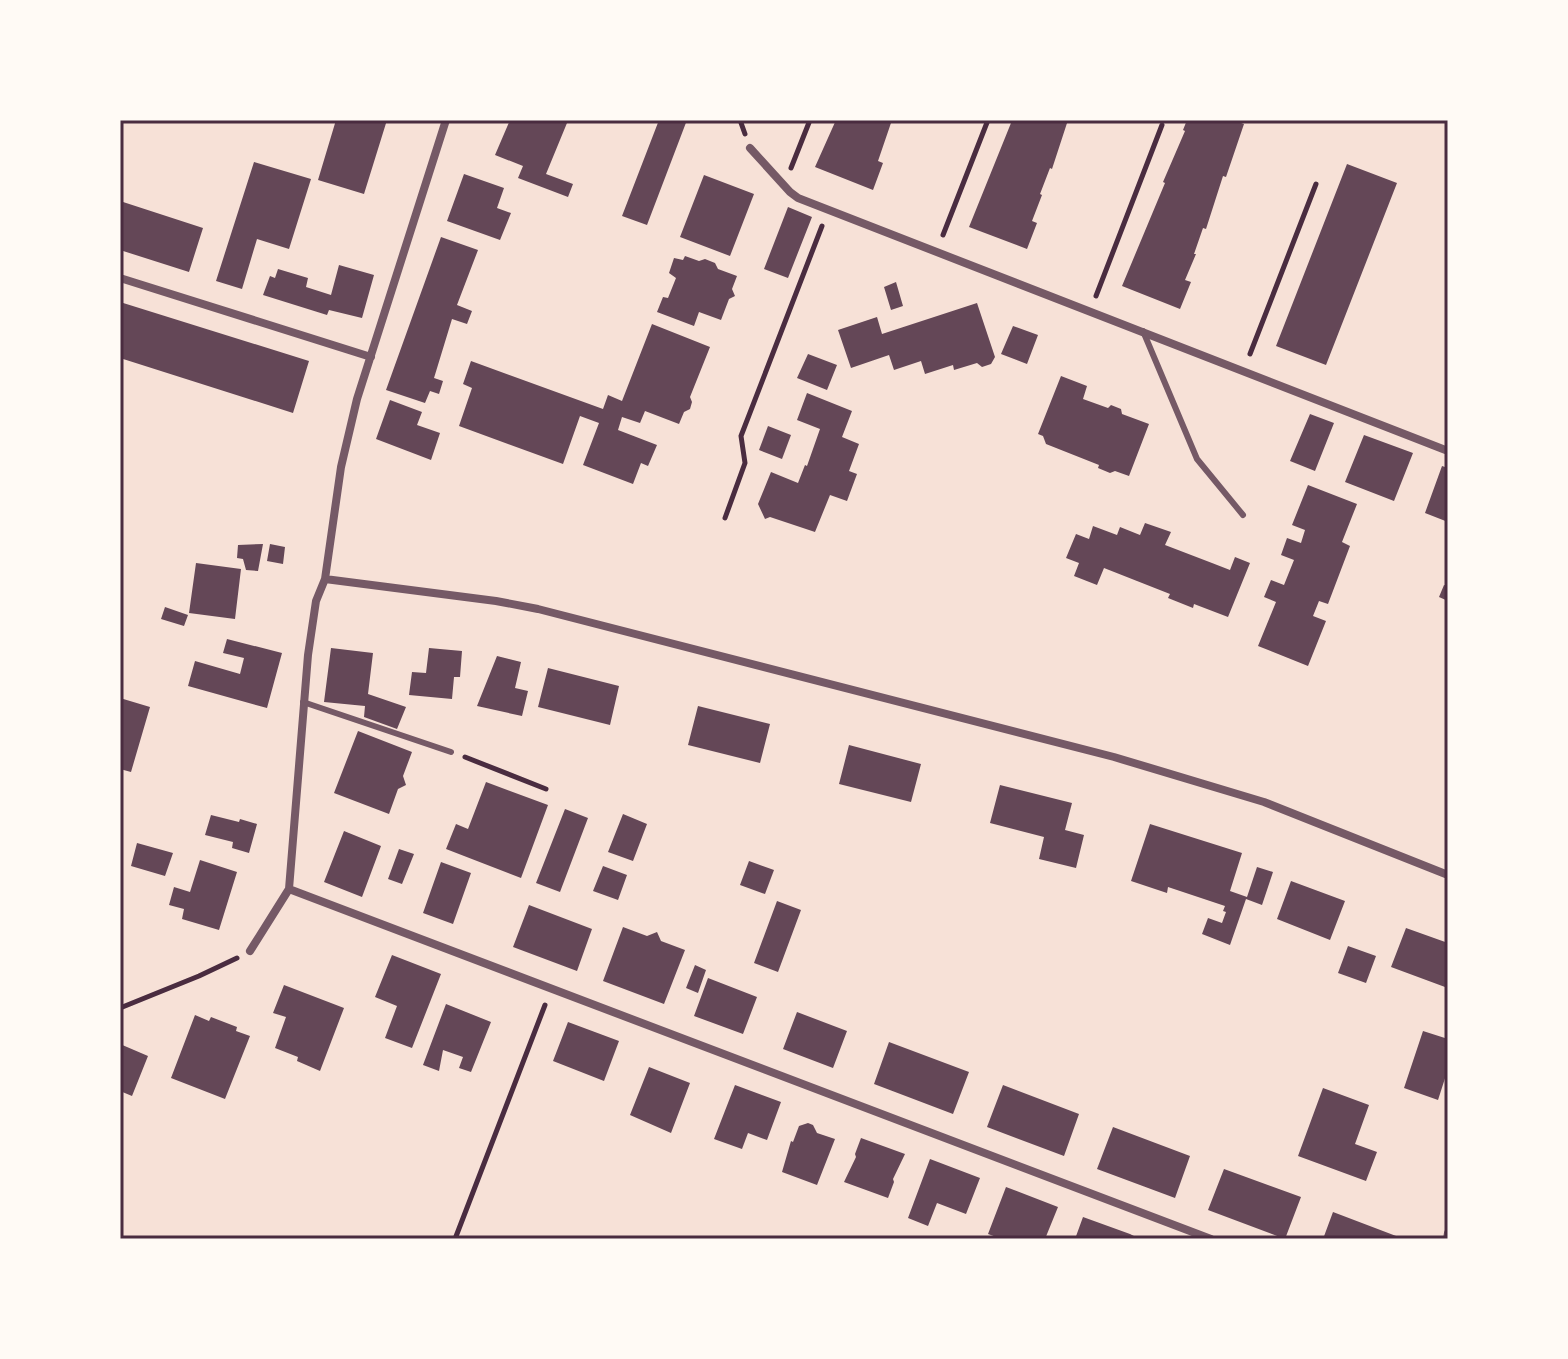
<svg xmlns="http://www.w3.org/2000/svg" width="1568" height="1359" viewBox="0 0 1568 1359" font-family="Rubik,sans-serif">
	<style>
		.building { fill: #644757 }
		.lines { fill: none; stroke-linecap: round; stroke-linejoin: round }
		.path { stroke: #4a2c40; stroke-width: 5 }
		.service { stroke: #755966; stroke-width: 6 }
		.minor { stroke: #755966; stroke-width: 8 }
		.neatline { fill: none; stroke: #4a2c40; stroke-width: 3 }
	</style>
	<rect width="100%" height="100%" fill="#f7e1d7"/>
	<path class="building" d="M336 120H387L364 194 318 180Z
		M510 120H566L567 123 546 174 573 184 568 197 518 178 523 166 495 155Z
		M659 120H687L647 225 622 216Z
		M836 120H892L878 161 883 163 873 190 815 167Z
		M1010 120H1068L1052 169 1050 168 1040 194 1042 195 1032 221 1037 223 1027 249 969 227 1011 123Z
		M1187 120H1233L1244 124 1226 177 1223 176 1206 229 1203 228 1194 254H1196L1185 280 1191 282 1180 309 1122 286 1165 183 1163 182 1185 131 1183 130Z
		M254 162 311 179 289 249 257 239 242 289 216 281Z
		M1347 164 1397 183 1326 365 1276 346Z
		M464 174 504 188 497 208 511 213 500 240 447 221Z
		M704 175 754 194 730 256 680 237Z
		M120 201 203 228 189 272 120 250Z
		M788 207 812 217 788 278 764 269Z
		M441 237 478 250 457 305 472 311 467 324 452 319 434 378 443 381 439 394 430 391 425 403 386 390Z
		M685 256 699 261 705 259 715 263 718 269 737 276 732 289 735 296 729 299 721 320 699 312 694 326 657 312 663 297 668 298 676 278 669 273 674 258 683 260Z
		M339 265 374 275 362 318 329 310 327 315 263 295 270 276 275 278 278 269 308 278 306 287 331 295Z
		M896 282 903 306 891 310 884 287Z
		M120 302 309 361 293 413 120 358Z
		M977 303 995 357 991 364 982 367 977 363 954 370 953 365 925 374 921 361 894 370 889 355 851 368 838 330 877 317 882 334Z
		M652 324 710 347 690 397 692 402 690 409 684 412 679 424 645 411 640 423 622 417 618 430 657 445 648 466 641 463 633 484 583 465 599 423 580 416 563 464 459 426 472 388 463 384 471 361 603 409 608 395 622 401Z
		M1013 326 1038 335 1027 364 1001 354Z
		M808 354 837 365 827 390 797 378Z
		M1061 376 1087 386 1083 399 1108 408 1111 405 1121 409 1122 414 1149 424 1129 476 1115 471 1110 473 1098 468 1099 465 1046 444 1043 436 1038 434Z
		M807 393 852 411 842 437 859 444 849 471 857 474 847 501 830 495 815 532 770 517 765 519 758 504 771 472 798 483 805 465 807 466 820 429 797 420Z
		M390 400 422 412 417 425 440 433 431 460 376 439Z
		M1310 414 1334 423 1315 471 1290 461Z
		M768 426 791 435 782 459 759 450Z
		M1364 435 1413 453 1394 501 1345 482Z
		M1442 466 1448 468V522L1425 513Z
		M1308 485 1357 504 1342 542 1350 546 1328 604 1319 601 1313 616 1326 621 1308 666 1258 646 1276 602 1264 597 1271 580 1284 585 1294 560 1281 555 1287 538 1301 543 1305 530 1292 525Z
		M1145 523 1171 532 1165 545 1212 563 1230 570 1235 557 1250 563 1228 617 1194 604 1193 608 1168 598 1170 594 1104 568 1097 585 1074 576 1079 563 1066 558 1076 534 1089 539 1093 526 1117 535 1120 527 1140 535Z
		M263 544 258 571 246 570 243 559 237 558 238 545Z
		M270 544 285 547 283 564 267 561Z
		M196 563 241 569 235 619 189 613Z
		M1444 585 1448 586V601L1439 597Z
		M165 607 188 615 184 626 161 619Z
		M227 639 282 653 267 708 188 686 195 661 240 674 244 658 223 653Z
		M331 648 373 653 368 694 406 707 397 729 364 717 365 706 324 702Z
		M429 648 462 651 460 677H454L452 699 409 695 412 672 426 673Z
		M497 656 521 662 515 688 528 691 522 716 477 706Z
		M548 668 619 686 610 725 538 707Z
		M120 698 150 707 131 772 120 769Z
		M698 706 770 724 760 763 688 745Z
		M358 731 412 752 403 776 406 785 398 789 389 814 334 793Z
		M849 745 921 764 911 802 839 784Z
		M486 782 548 805 521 878 446 849 456 824 468 829Z
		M1000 785 1072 803 1065 830 1084 835 1076 868 1039 859 1044 837 990 823Z
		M565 809 588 818 560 892 536 883Z
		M623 814 647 824 633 861 608 852Z
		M211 815 239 822 240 819 257 824 249 853 232 848 233 842 205 835Z
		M1150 824 1242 853 1230 891 1247 897 1257 867 1273 872 1262 905 1246 899 1230 945 1202 934 1208 918 1222 923 1226 912 1223 911 1225 906 1168 887 1167 893 1131 881Z
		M344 831 381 846 362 897 324 882Z
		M137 843 173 853 165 876 131 866Z
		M399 849 414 854 402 884 388 879Z
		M200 860 237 872 219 930 182 919 184 909 169 905 174 887 190 892Z
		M749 861 774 870 765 894 740 885Z
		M441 862 471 873 453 924 423 913Z
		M603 866 627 875 618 900 593 891Z
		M1291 881 1345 901 1330 940 1277 919Z
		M777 901 801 910 778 972 754 963Z
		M529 905 592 929 577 971 513 947Z
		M623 927 647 936 657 932 661 941 685 950 664 1004 603 981Z
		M1406 928 1448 943V980L1445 987 1391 967Z
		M1348 946 1376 956 1366 983 1338 973Z
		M392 955 441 974 412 1048 385 1038 397 1006 375 997Z
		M695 965 706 970 698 993 686 988Z
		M708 978 757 997 743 1034 694 1016Z
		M284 985 344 1008 320 1071 297 1061 298 1057 275 1048 286 1017 273 1013Z
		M446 1004 491 1022 471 1072 459 1068 463 1057 443 1050 439 1071 423 1065Z
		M797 1012 847 1031 833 1068 783 1049Z
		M195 1015 209 1021 211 1017 237 1027 236 1031 250 1036 225 1099 171 1078Z
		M568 1022 619 1041 604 1081 553 1061Z
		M1423 1031 1448 1039V1069L1438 1100 1404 1088Z
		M889 1042 969 1072 953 1114 874 1084Z
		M120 1044 148 1056 132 1096 120 1091Z
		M649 1067 690 1083 671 1133 630 1115Z
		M735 1085 781 1102 767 1140 748 1133 742 1149 714 1139Z
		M1003 1085 1079 1114 1064 1156 987 1127Z
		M1323 1088 1369 1105 1355 1144 1377 1152 1366 1181 1298 1156Z
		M808 1123 813 1125 817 1133 835 1139 817 1185 782 1172 791 1141 793 1142 799 1126Z
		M1113 1127 1190 1156 1175 1198 1097 1169Z
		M861 1138 905 1154 893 1179 894 1182 888 1198 844 1182 856 1157 855 1154Z
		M930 1159 980 1178 966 1214 937 1203 928 1226 908 1218Z
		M1224 1169 1301 1197 1285 1239 1208 1210Z
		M1006 1187 1058 1207 1045 1239H1002L988 1234Z
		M1333 1212 1404 1239H1323Z
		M1083 1217 1130 1234 1140 1239H1075Z"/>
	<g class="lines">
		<path class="path" d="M740 120 745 134
			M791 168 810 120
			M943 235 988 120
			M1096 296 1162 125
			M1250 354 1316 184
			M725 518 745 463 741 436 822 226
			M465 757 546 789
			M120 1008 199 976 237 958
			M455 1239 545 1005"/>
		<path class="service" d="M1143 331 1197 459 1243 515
			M303 702 451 752"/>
		<path class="minor" d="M750 148 790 192 798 198 1448 451
			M120 278 371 357
			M325 579 496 601 538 609 1114 757 1264 802 1448 875
			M289 889 1211 1239
			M250 951 289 889 308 655 316 601 325 579 341 467 357 399 446 120
			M1447 1239 1448 1233"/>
	</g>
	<rect width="1568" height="1359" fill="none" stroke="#fffaf5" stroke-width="244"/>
	<rect x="122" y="122" width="1324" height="1115" class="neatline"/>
</svg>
